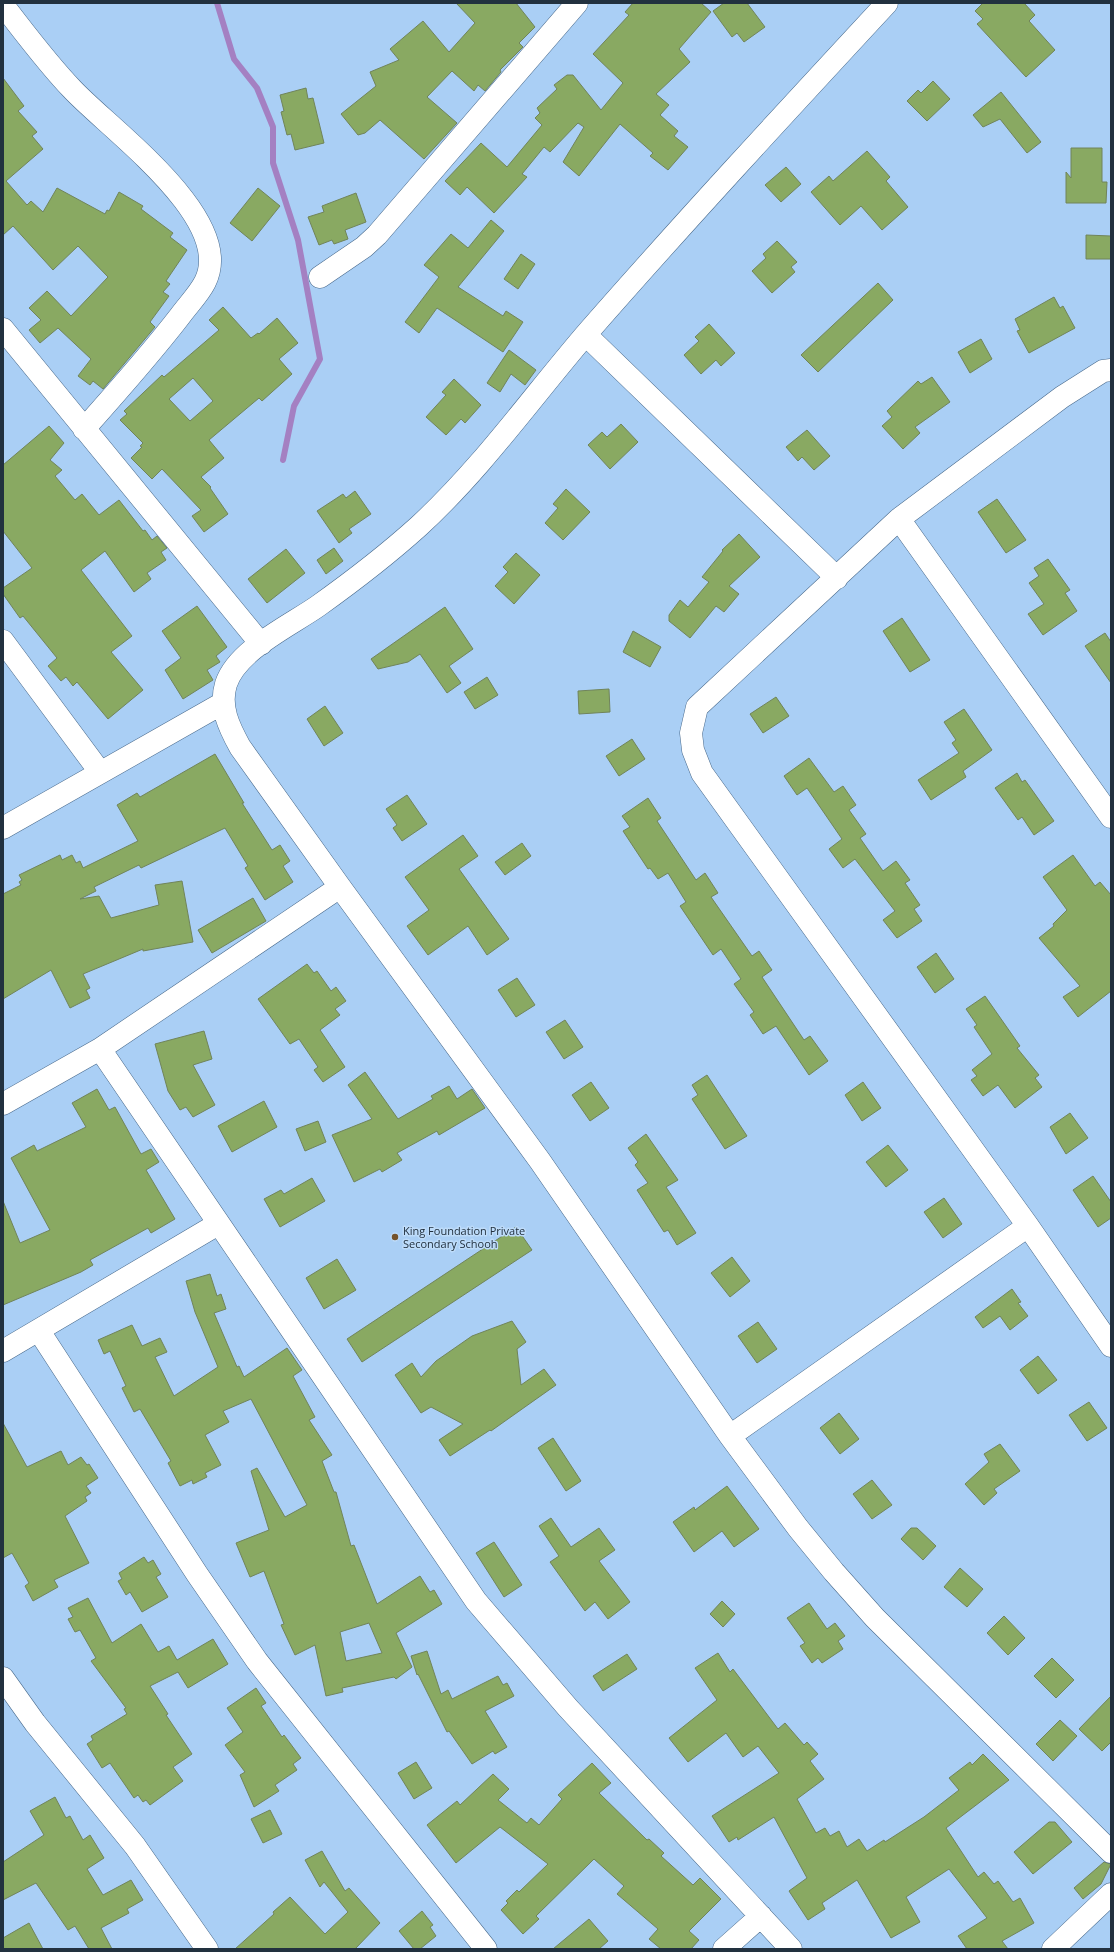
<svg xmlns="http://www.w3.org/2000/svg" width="1114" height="1952" viewBox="0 0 1114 1952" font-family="'Open Sans',sans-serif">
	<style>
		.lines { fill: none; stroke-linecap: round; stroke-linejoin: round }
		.stream { stroke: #a480c2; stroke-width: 6 }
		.building { fill: #89a962; stroke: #70845a; fill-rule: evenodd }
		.minor-casing { stroke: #48698b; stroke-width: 23 }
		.minor { stroke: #fff; stroke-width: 22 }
		.poi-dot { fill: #75532b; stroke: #bedcfa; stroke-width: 1.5 }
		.labels { text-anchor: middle; stroke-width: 3; stroke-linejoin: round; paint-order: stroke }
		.poi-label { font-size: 11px; fill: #22313f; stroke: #bedcfa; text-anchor: start }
	</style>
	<rect width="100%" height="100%" fill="#aacff5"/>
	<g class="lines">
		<path class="stream" d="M217 3 234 59 257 88 273 127V163L298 240 320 359 294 406 283 460"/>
	</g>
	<path class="building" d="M456 3H516L535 27 519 43 523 47 500 70 501 72 485 91 478 85 474 91 452 71 427 97 457 123 424 159 380 120 365 133 358 135 341 114 376 86 370 72 399 60 390 49 423 21 449 52 475 23Z
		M633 3H701L711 12 679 49 690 62 656 94 669 105 660 115 678 131 674 136 688 147 668 170 650 156 653 153 620 124 579 176 563 162 584 127 578 123 550 152 544 147 522 174 527 177 494 213 467 187 460 195 445 181 481 143 507 167 542 125 535 118 540 113 537 108 557 89 554 85 567 75H573L601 110 623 83 593 54 629 15 625 12Z
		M724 3H747L765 27 744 42 737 33 732 37 713 11Z
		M983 3H1024L1035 15 1029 21 1055 50 1026 77 977 24 983 19 975 11Z
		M3 78 24 106 18 111 37 132 32 136 43 149 6 181 27 205 31 201 43 212 57 188 105 214 107 210 109 211 119 192 143 206 141 209 173 233 170 237 187 250 166 281 170 284 163 292 169 296 150 322 155 327 103 389 93 381 90 385 78 376 91 359 58 328 40 343 29 330 41 320 29 308 47 291 71 316 108 277 78 246 53 270 13 226 3 235Z
		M933 81 950 99 927 121 907 101 918 90 921 93Z
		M306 88 308 99 313 98 324 143 295 150 291 134 287 135 281 112 284 111 280 95Z
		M1001 92 1041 142 1027 153 1000 119 983 127 973 115Z
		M1071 148H1102V182H1107L1106 203H1066V172L1071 178Z
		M867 151 890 177 886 181 908 207 882 230 861 206 840 225 811 192 829 176 833 181Z
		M786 167 801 184 781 202 765 185Z
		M258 188 280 206 252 241 230 223Z
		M356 193 366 222 345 230 348 239 334 244 332 240 319 245 308 217 324 212 322 206Z
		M491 220 504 231 458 287 503 316 506 311 523 322 503 352 437 308 419 333 405 322 439 277 424 265 451 234 468 248Z
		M1086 235 1111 236V259H1086Z
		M777 241 797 262 791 267 795 272 772 293 752 271 766 258 763 254Z
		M521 254 535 264 518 289 504 279Z
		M878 283 893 300 818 372 801 355Z
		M1054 297 1060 308 1063 306 1075 328 1029 353 1017 331 1020 330 1015 319Z
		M223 307 251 338 258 333 259 334 277 318 298 343 279 359 292 374 262 401 259 398 209 440 224 458 201 477 211 487 210 488 228 514 204 532 192 516 201 510 162 469 152 479 131 458 142 447 140 446 143 443 120 420 127 414 124 411 162 375 164 377 219 330 209 320ZM193 378 213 401 190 421 169 399Z
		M709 324 735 353 721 366 716 360 701 374 684 355 699 341 695 337Z
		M981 339 992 359 970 373 958 352Z
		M509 350 536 370 525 385 511 374 500 392 487 383Z
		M932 377 950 402 915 427 920 433 903 449 882 426 892 417 887 411 918 381 921 384Z
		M454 379 481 405 465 423 461 419 446 435 426 417 446 395 442 392Z
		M621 424 638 442 610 469 588 445 602 432 607 437Z
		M49 426 64 443 50 460 62 470 55 476 75 500 82 494 99 515 119 500 143 531 145 530 152 540 157 536 167 548 161 552 166 560 147 573 151 579 134 592 105 551 81 570 132 636 111 652 143 690 108 719 77 682 73 686 66 677 61 681 48 666 57 658 23 616 20 618 3 594V588L32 568 3 531V465Z
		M807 430 830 456 814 470 802 457 798 461 786 447Z
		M566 489 590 512 563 540 545 523 558 508 553 504Z
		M355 491 371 514 349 529 352 533 339 543 317 511 343 494 346 498Z
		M997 499 1026 540 1006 553 978 512Z
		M739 534 760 557 729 586 739 594 724 612 716 606 690 638 669 621V615L680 600 688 607 709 582 702 577 723 551 722 550Z
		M334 548 343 561 326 574 317 560Z
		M286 549 305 573 267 603 248 579Z
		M516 553 540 575 514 604 495 586 508 572 503 567Z
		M1048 559 1070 590 1065 593 1077 611 1043 635 1028 614 1044 604 1029 583 1039 576 1034 568Z
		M197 606 227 647 216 656 220 662 207 670 213 680 183 699 165 670 181 658 162 631Z
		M445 607 473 649 449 666 461 683 447 693 420 654 408 662 378 669 371 659Z
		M902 618 930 660 910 672 883 631Z
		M633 631 661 647 650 667 623 652Z
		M1105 633 1111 642V683L1085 646Z
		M487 677 498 695 475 709 464 692Z
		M609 689 610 712 579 714 578 691Z
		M776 697 789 716 763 733 750 714Z
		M325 706 343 733 324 746 307 719Z
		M964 709 992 750 963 771 966 777 931 800 918 780 959 753 952 743 956 740 944 722Z
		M632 739 645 759 619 776 606 756Z
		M215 754 244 803H242L272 850 280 845 290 861 283 866 293 882 265 900 245 868 248 866 225 828 141 868 139 865 94 887 96 891 80 899 99 896 111 918 159 905 155 885 182 881 193 942 143 951V949L83 974 90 988 86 990 90 998 70 1008 51 970 3 999V894L21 885 19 882 22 880 19 875 60 855 62 860 72 855 76 863 80 861 83 868 138 841 117 805 137 793 140 797Z
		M809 758 834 792 843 786 856 805 849 810 866 834 860 838 883 871 896 861 910 880 905 883 920 905 914 909 922 921 897 938 883 920 895 911 855 859 843 868 829 849 842 839 807 788 797 795 784 776Z
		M1017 773 1022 782 1025 780 1054 821 1034 835 1022 817 1018 820 995 788Z
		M407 795 427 824 402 841 393 828 397 825 386 809Z
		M648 798 661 818 657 821 696 880 705 873 718 893 711 897 752 956 759 951 772 970 762 977 804 1040 810 1036 828 1061 809 1075 776 1026 763 1034 750 1015 754 1012 734 984 741 979 721 949 713 955 680 906 686 902 668 873 658 879 650 868 648 869 623 831 630 827 622 816Z
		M463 835 478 856 459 869 509 939 487 955 468 926 428 955 407 926 429 910 405 877Z
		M522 843 531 856 505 875 495 862Z
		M1073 855 1095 886 1100 882 1111 895V991L1078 1017 1063 997 1080 986 1039 938 1054 926 1053 924 1067 910 1043 877Z
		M253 898 266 921 212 953 198 930Z
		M936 953 954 979 935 993 917 967Z
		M307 964 314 973 317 971 331 991 336 987 346 1001 335 1009 340 1015 320 1030 345 1067 323 1082 314 1070 318 1067 299 1039 290 1044 258 999Z
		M517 978 535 1005 516 1017 498 990Z
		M985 996 1020 1046 1017 1048 1039 1075 1035 1078 1042 1087 1015 1108 998 1085 983 1096 971 1080 977 1076 972 1070 992 1054 974 1027 977 1025 966 1009Z
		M565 1020 583 1047 564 1059 546 1032Z
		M204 1031 212 1059 193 1065 215 1105 193 1117 186 1107 180 1110 168 1091 155 1044Z
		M365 1072 398 1119 433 1099 431 1096 449 1086 457 1099 472 1089 485 1108 439 1135 437 1131 397 1153 402 1160 382 1172 380 1169 354 1182 332 1135 372 1119 348 1085Z
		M707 1075 747 1136 725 1149 692 1099 698 1095 692 1085Z
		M591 1082 609 1108 590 1121 572 1095Z
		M863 1082 881 1108 862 1121 845 1095Z
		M97 1089 109 1110 115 1107 141 1154 151 1149 159 1162 146 1170 175 1219 151 1233 148 1228 90 1260 93 1265 81 1272 3 1305V1201L20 1243 50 1230 11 1158 34 1145 37 1151 86 1127 72 1103Z
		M264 1101 277 1127 232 1152 218 1126Z
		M1070 1113 1088 1138 1066 1154 1050 1127Z
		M318 1121 326 1142 305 1151 296 1129Z
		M646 1134 678 1180 666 1187 696 1233 677 1245 668 1230 664 1232 637 1190 648 1183 635 1165 638 1162 628 1148Z
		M888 1145 908 1170 886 1187 866 1162Z
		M1093 1176 1111 1202V1218L1098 1227 1073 1190Z
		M312 1178 325 1201 280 1227 264 1199 281 1190 284 1194Z
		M944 1198 962 1224 943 1238 924 1212Z
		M516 1227 532 1250 362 1362 347 1339Z
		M732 1257 750 1281 730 1297 711 1273Z
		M337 1259 356 1290 324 1309 306 1278Z
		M210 1274 217 1296 221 1294 226 1309 214 1313 237 1367 239 1366 244 1377 287 1348 302 1370 293 1376 315 1417 309 1420 332 1455 322 1461 334 1492H336L351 1546 354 1545 377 1604 420 1576 430 1592 434 1590 442 1604 396 1633 412 1667 396 1679 394 1677 342 1688 343 1692 326 1696 315 1645 295 1655 281 1625 284 1624 264 1571 250 1577 236 1543 269 1530 251 1471 257 1468 285 1517 307 1505 251 1399 223 1411 229 1422 205 1435 221 1465 205 1473 207 1477 193 1484 192 1480 180 1486 168 1463 171 1461 140 1409 134 1412 122 1388 126 1386 110 1351 104 1354 98 1340 132 1325 142 1346 160 1338 167 1352 155 1357 174 1396 218 1367 195 1312 186 1281ZM369 1623 382 1653 346 1661 340 1632Z
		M1012 1289 1021 1302 1018 1303 1028 1316 1010 1330 1000 1316 983 1328 975 1317Z
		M512 1321 526 1342 517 1349 521 1385 544 1369 556 1385 491 1431 490 1430 450 1456 439 1440 463 1424 431 1407 421 1413 395 1375 412 1363 421 1377 436 1361 472 1336Z
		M758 1322 777 1349 757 1363 738 1336Z
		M1038 1356 1057 1380 1038 1394 1020 1370Z
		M1089 1402 1107 1428 1087 1441 1069 1415Z
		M839 1413 859 1439 840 1454 820 1428Z
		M3 1423 27 1467 61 1451 68 1465 81 1457 87 1465 89 1464 98 1478 86 1486 91 1493 85 1497 87 1501 65 1516 89 1563 54 1580 58 1587 33 1601 25 1586 29 1583 12 1553 3 1558Z
		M553 1438 581 1481 566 1491 538 1448Z
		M1000 1444 1020 1471 994 1489 997 1493 984 1505 965 1484 989 1462 984 1454Z
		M872 1480 892 1505 872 1519 853 1494Z
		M727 1486 759 1529 734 1547 722 1531 694 1552 673 1522 694 1507 695 1510Z
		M551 1518 571 1547 599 1528 615 1550 599 1561 630 1602 608 1619 595 1602 585 1611 550 1562 559 1556 539 1526Z
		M911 1528H917L936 1546 923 1560 901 1539Z
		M494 1542 522 1585 504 1597 476 1553Z
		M144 1557 148 1563 153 1560 161 1574 156 1577 168 1597 142 1612 130 1592 126 1595 118 1581 122 1579 119 1573Z
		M960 1568 983 1589 967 1607 944 1587Z
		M88 1598 112 1643 141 1624 158 1652 169 1646 177 1660 213 1639 228 1664 188 1688 178 1672 150 1686 168 1714 166 1715 192 1754 173 1767 183 1781 150 1805 146 1800 143 1802 138 1795 134 1798 110 1763 102 1768 87 1744 93 1740 91 1736 127 1714 124 1709 126 1708 91 1661 96 1658 80 1630 75 1632 68 1619 73 1617 68 1608Z
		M722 1601 735 1614 723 1627 710 1614Z
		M809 1603 827 1629 835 1623 845 1636 838 1641 843 1649 822 1663 818 1658 812 1663 800 1646 805 1643 787 1618Z
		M1004 1616 1025 1638 1008 1655 987 1633Z
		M427 1651 441 1694 448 1690 452 1699 498 1676 503 1685 507 1683 514 1696 485 1711 507 1747 495 1754 493 1751 472 1764 449 1731 447 1732 418 1674 417 1675 411 1656Z
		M718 1653 730 1672 733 1669 778 1729 785 1723 804 1745 807 1742 818 1754 810 1761 824 1779 797 1799 816 1833 825 1828 830 1836 839 1831 847 1847 859 1839 867 1851 884 1840 885 1842 924 1817 959 1790 949 1778 970 1762 972 1765 983 1754 1009 1780 946 1828 978 1877 984 1872 994 1884 998 1881 1013 1902 1020 1898 1034 1923 1002 1941 1008 1949H967L958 1936 987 1918 949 1869 906 1897 920 1922 891 1938 857 1880 822 1903 825 1909 808 1920 789 1891 807 1878 774 1817 738 1840 737 1837 729 1842 712 1816 779 1773 758 1746 743 1757 726 1733 688 1762 669 1738 717 1700 695 1668Z
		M627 1654 637 1669 603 1691 593 1676Z
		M1052 1658 1074 1680 1056 1698 1034 1676Z
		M256 1688 266 1703 261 1706 282 1737 284 1735 301 1758 293 1764 297 1770 275 1785 279 1791 254 1807 240 1775 245 1772 225 1745 243 1732 227 1708Z
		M1111 1696V1742L1102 1751 1079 1729Z
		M1060 1720 1077 1736 1053 1761 1036 1744Z
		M416 1762 432 1788 414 1799 398 1773Z
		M592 1763 611 1783 599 1793 647 1840 649 1839 664 1853 661 1856 693 1885 700 1878 721 1899 689 1931 699 1940 691 1949H661L649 1939 658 1929 617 1894 624 1886 594 1859 536 1916 539 1919 523 1934 501 1910 508 1903 506 1901 517 1890 519 1892 548 1864 500 1827 456 1863 427 1825 457 1801 460 1805 493 1774 509 1789 498 1800 527 1823 531 1818 539 1825 562 1799 558 1795Z
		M55 1797 66 1818 70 1816 83 1840 90 1835 104 1858 87 1869 103 1895 131 1880 143 1900 127 1909 129 1913 101 1928 112 1949H89L75 1926 68 1930 36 1883 3 1900V1862L44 1835 30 1811Z
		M270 1810 282 1834 263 1843 251 1819Z
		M1049 1822H1055L1072 1842 1033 1874 1014 1852Z
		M322 1851 345 1891 349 1888 380 1923 355 1949H235L274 1914 273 1912 290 1897 325 1934 348 1912 324 1882 320 1887 305 1860Z
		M1104 1862 1111 1864 1101 1884 1083 1899 1074 1888Z
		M422 1911 433 1925 430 1927 436 1936 420 1949H414L399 1931Z
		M589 1919 608 1941 599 1949H553Z
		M29 1923 43 1949H3V1938Z"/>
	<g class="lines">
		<defs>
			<path id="minor" d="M887 3C786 112 685 221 587 333 532 397 482 468 419 526 388 554 353 581 318 606 291 625 237 650 226 684 219 707 229 727 240 747L340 887 540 1161 730 1436 798 1528 834 1572 875 1618 1111 1852
				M3 5C25 33 47 63 72 89 109 129 237 219 205 282 199 294 188 305 180 316 150 355 117 392 84 429
				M320 277 364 247 377 235 577 3
				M3 329 261 644
				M586 335 837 578
				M1111 370 1103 371 1062 397 899 519 697 707 691 733 693 750 702 773 1028 1226 1111 1346
				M899 519 1111 817
				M3 641 100 772
				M3 828 223 703
				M100 1049 476 1601 568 1708 791 1949
				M3 1104 100 1049 340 887
				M39 1331 197 1574 257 1661 486 1949
				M3 1351 218 1224
				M730 1436 1028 1226
				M3 1678 35 1723 135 1846 207 1949
				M724 1949 761 1916
				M1053 1949 1111 1894"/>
		</defs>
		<use href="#minor" class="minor-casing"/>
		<use href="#minor" class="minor"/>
	</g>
	<circle class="poi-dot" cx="395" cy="1237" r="4"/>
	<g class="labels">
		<g class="poi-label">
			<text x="403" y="1235">King Foundation Private<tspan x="403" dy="13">Secondary Schooh</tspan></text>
		</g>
	</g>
	<rect width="1114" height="1952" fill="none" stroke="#22313f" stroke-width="8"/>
</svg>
